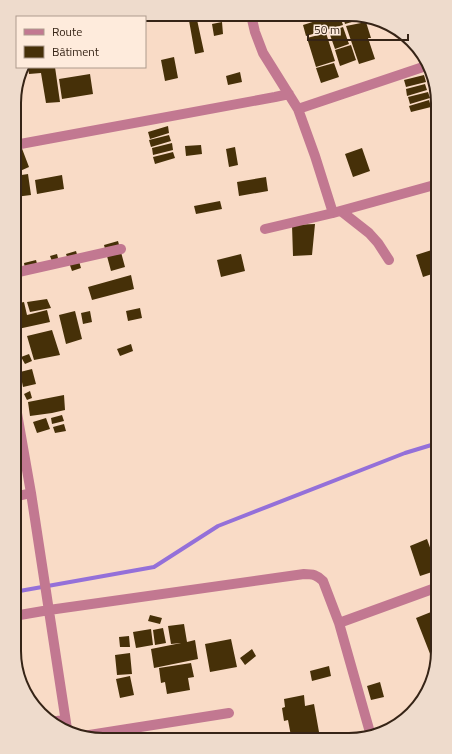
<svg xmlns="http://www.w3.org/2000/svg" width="452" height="754" viewBox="0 0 452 754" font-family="'Titillium Web',sans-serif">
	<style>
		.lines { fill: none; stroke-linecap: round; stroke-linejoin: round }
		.stream { stroke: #9470d9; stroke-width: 4 }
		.building { fill: #463008 }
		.street { stroke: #c27891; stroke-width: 10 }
		.rim { fill: none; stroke: #362416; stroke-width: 2 }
	</style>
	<rect width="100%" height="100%" fill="#f9dbc6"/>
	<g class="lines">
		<path class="stream" d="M14 592 154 567 218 526 405 453 438 443"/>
	</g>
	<path class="building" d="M167 14H181V17L167 19Z
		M188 15H196L204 52 195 54Z
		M335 15 340 16 343 25 306 36 303 25Z
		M347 16H366L369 17 345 24 343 17Z
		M222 22 223 34 214 36 212 24Z
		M366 22 371 38H368L375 59 359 64 346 26Z
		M343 27 349 44 335 49 329 32Z
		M326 33 335 61 316 67 307 38Z
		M351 45 356 60 340 66 335 50Z
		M174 57 178 78 165 81 161 60Z
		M334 63 339 77 321 83 316 68Z
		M28 67H55L60 102 46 103 41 73 29 74Z
		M240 72 242 82 228 85 226 76Z
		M90 74 93 94 62 99 59 79Z
		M424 75 426 82 406 87 404 80Z
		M425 84 427 90 407 96 406 89Z
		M428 92 430 98 410 104 408 97Z
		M429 100 431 107 411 112 409 106Z
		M168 126 169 133 150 139 148 132Z
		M169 135 171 141 151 147 149 140Z
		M172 143 173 150 153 155 152 148Z
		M201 145 202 154 186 156 185 146Z
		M21 146 29 167 20 171 15 156V148Z
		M235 147 238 165 229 167 226 149Z
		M362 148 370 171 353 177 345 154Z
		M173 152 175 158 155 164 153 157Z
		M28 174 31 195 15 197V176Z
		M62 175 64 189 37 194 35 180Z
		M266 177 268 191 239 196 237 182Z
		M220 201 222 209 196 214 194 206Z
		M315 224 312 255 293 256 292 225Z
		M118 241 125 267 111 271 104 245Z
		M438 248V272L423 277 416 255Z
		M76 251 81 268 72 271 66 254Z
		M57 254 59 262 53 264 50 256Z
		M241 254 245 271 221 277 217 260Z
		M36 260 39 271 26 274 24 263Z
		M131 275 134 289 92 300 88 287Z
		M47 299 51 308 30 312 27 302Z
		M24 302 27 315 47 310 50 322 18 329 14 317V304Z
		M140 308 142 318 128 321 126 311Z
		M75 311 82 339 66 344 59 315Z
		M90 311 92 322 83 324 81 313Z
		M52 330 60 355 34 360 27 336Z
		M131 344 133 351 120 356 117 349Z
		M29 354 32 361 25 364 21 357Z
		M32 369 36 384 23 387 20 372Z
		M30 391 32 398 27 400 24 394Z
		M64 395 65 410 52 413 30 416 28 402Z
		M62 415 64 421 52 424 51 418Z
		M46 418 50 429 37 433 33 422Z
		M64 424 66 431 55 433 53 427Z
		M427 539 438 570 420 576 410 546Z
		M436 610 438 614V657L436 663 434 664 416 618Z
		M150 615 162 618 160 624 148 621Z
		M184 624 187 642 195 640 198 659 154 668 151 649 181 643 171 644 168 626Z
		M163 628 166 643 155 645 153 630Z
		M151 629 153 645 136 648 133 632Z
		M129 636 130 647H120L119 637Z
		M231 639 237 667 210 672 205 644Z
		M252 649 256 656 245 665 240 658Z
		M130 653 132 674 117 675 115 655Z
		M191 663 194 677 188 678 190 690 167 694 165 682 161 683 159 668Z
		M329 666 331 676 312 681 310 671Z
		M130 676 134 695 120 698 116 679Z
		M380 682 384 697 371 700 367 686Z
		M304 695 305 706 314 704 319 732 291 736 288 720 284 721 282 708 285 707 284 699Z
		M324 735 325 740H310L309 736Z"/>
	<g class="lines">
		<path class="street" d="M251 15 255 32 263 53 298 109 315 156 333 213
			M298 109 429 65
			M15 145 275 97 289 94
			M341 211 369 233 378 243 389 260
			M265 229 333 213 438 184
			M14 273 121 249
			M14 396 31 493 67 729
			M14 497 31 493
			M14 616 49 610 304 574C313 574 317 575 323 581L339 623 371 736
			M339 623 438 587
			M49 722 65 720
			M83 736 229 713"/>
	</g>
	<path d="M0 0H452V754H0ZM103 21H349A82 82 0 0 1 431 103V651A82 82 0 0 1 349 733H103A82 82 0 0 1 21 651V103A82 82 0 0 1 103 21Z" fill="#eedbcc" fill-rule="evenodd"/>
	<path class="rim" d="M103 21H349A82 82 0 0 1 431 103V651A82 82 0 0 1 349 733H103A82 82 0 0 1 21 651V103A82 82 0 0 1 103 21Z"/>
	<rect x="16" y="16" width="130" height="52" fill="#feebdc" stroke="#ae9b8d"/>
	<rect x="24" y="29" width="20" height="6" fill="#c27891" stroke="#ae9b8d"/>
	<text x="52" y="36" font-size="12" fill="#362416">Route</text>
	<rect x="24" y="46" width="20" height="12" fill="#463008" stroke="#ae9b8d"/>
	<text x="52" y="56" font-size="12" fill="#362416">Bâtiment</text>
	<path d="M308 34v6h100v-6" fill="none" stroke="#362416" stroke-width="2"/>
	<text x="314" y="34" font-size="12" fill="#362416" stroke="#feebdc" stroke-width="3" paint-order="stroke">50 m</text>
</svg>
